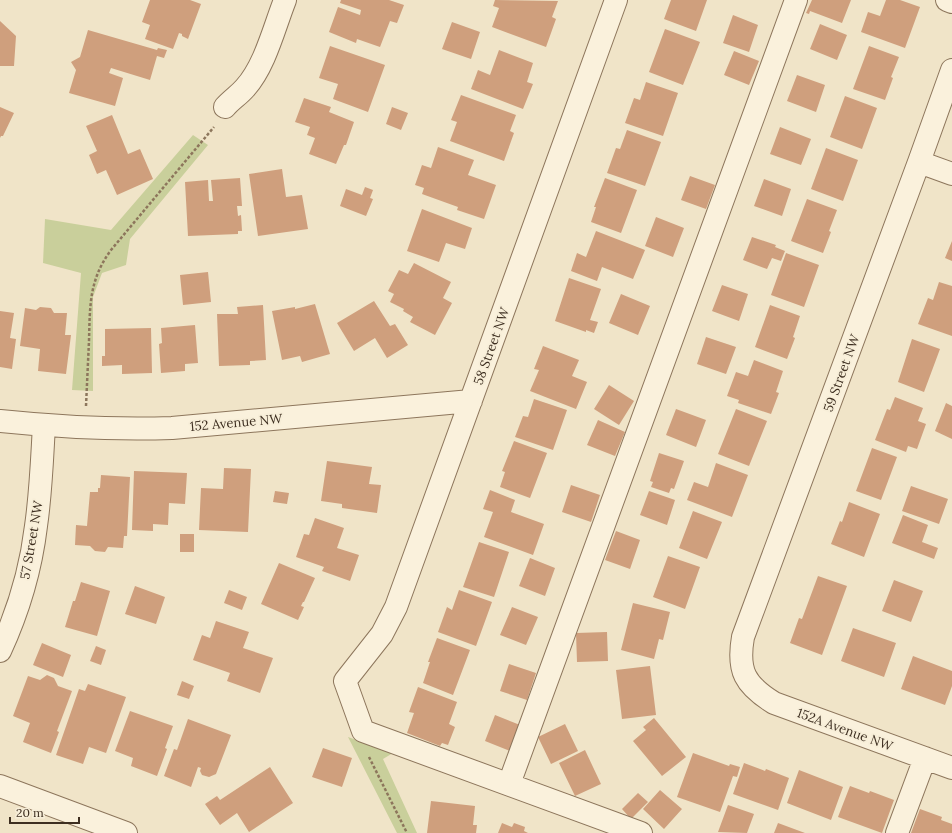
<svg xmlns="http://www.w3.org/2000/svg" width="952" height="833" viewBox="0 0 952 833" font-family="Lora,serif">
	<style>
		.green { fill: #c9cf9b }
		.building { fill: #cf9f7d }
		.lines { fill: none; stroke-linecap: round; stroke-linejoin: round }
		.minor-casing { stroke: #8d765c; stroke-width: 24 }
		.path { stroke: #8d765c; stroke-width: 2.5; stroke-dasharray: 3 2; stroke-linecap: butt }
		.minor { stroke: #faf1dc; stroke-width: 22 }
		.labels { text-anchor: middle; stroke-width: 3.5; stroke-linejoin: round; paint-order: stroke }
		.street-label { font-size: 13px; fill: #3d2e20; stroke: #f7eed8 }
	</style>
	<rect width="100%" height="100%" fill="#f0e4c8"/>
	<path class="green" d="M193 135 208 145 130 239 126 265 102 273 93 297V391L72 390 81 273 43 263 45 219 111 230Z
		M348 737 393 753 383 759 417 833H397Z"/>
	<path class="building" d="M150 0H190L201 4 188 39 182 36V34L179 33 173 49 145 39 150 25 142 22Z
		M341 0H389L404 5 397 23 390 21 380 47 357 39 356 43 329 32 338 7 360 15 361 10 340 3Z
		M495 0 558 1 552 17 556 19 546 47 492 27 499 8 493 6Z
		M671 0H707L696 31 664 19Z
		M812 0H851L842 23 810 11 809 14 806 13Z
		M886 0H900L920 7 905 48 861 32 868 12 880 16Z
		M733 15 758 25 749 52 723 43Z
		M0 21 16 36 14 66H0Z
		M452 22 480 32 471 59 442 49Z
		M820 24 847 35 837 60 810 49Z
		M665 29 700 42 683 85 649 72Z
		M88 30 157 50 158 48 167 50 164 58 157 56 150 80 111 68 109 73 123 78 115 106 69 93 76 70 71 62 80 57Z
		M330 46 385 65 368 112 333 99 338 84 319 78Z
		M869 46 899 57 891 77 893 78 885 100 853 89Z
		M499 50 533 63 527 82 533 84 523 109 471 89 478 70 490 75Z
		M734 51 759 61 749 85 724 75Z
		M797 75 825 85 816 112 787 101Z
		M646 82 678 93 663 136 625 123 634 98 640 100Z
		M461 95 516 115 510 131 514 133 504 161 450 141 457 122 451 120Z
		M845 96 877 108 862 149 830 137Z
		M304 98 331 107 329 112 354 122 346 145H344L336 164 309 154 315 138 307 135 310 127 295 122Z
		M0 107 14 113 3 136H1L0 138Z
		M392 107 408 113 401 130 386 124Z
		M112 115 128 154 140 149 153 179 117 195 106 170 97 174 89 155 97 151 86 126Z
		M780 127 811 139 801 165 770 154Z
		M627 130 661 142 645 186 607 173 616 148 620 149Z
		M438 147 474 160 468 175 496 185 484 219 457 210 458 207 422 194 424 188 415 185 422 165 431 168Z
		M826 148 858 160 843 201 811 189Z
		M282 169 286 197 302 195 308 229 258 236 249 174Z
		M690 176 715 185 706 209 681 200Z
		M240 178 242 206H237L238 216 241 215 242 231H238V234L188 236 185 182 208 180 209 201H213L211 180Z
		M605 178 637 190 621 233 591 222 596 207H594Z
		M764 179 791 189 782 216 754 206Z
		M365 187 373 190 370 198 373 199 366 216 340 206 346 189 362 195Z
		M807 199 837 210 829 231 831 232 823 253 791 241Z
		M422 209 472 228 465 249 446 243 439 262 407 251Z
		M656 217 684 228 673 257 645 246Z
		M596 231 645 250 633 279 602 267 597 281 571 271 577 253 586 257Z
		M752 237 776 245 775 247 785 251 781 261 772 258 767 269 743 260Z
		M952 241V261L945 258Z
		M786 253 819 265 804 307 771 295Z
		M414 263 451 282 443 298 452 303 435 335 410 322 413 317 403 311 404 309 390 302 394 294 388 291 399 270 408 274Z
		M208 272 211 302 183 305 180 275Z
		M569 278 601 289 590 320 598 322 594 333 586 330V332L555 321Z
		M939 282 952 286V336L918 324 928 298 933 300Z
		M722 285 748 294 739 321 712 311Z
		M621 294 650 306 638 335 609 323Z
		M374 301 390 326 395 324 408 345 387 358 375 338 354 351 337 323Z
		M315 304 330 354 302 362 300 356 282 360 272 311 295 307V309Z
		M263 305 266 360 250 361V365L219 366 217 314H238L237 307Z
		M770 305 800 316 793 337 795 338 787 359 755 347Z
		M40 307 51 308 54 313H67L65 335H71L66 374 38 371 40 349 20 346 25 308 36 310Z
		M0 311 14 313 10 338 16 339 12 369 0 367Z
		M195 325 198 363 185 364V371L161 373 159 344 162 343 161 328Z
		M151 328 152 373 122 374V365L102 366V356H105V329Z
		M706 337 736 347 726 374 697 364Z
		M912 339 940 349 924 392 898 382Z
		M543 346 579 360 572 376 587 382 576 409 530 391 539 370 534 369Z
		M754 360 783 371 776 392 779 393 771 414 738 403 739 400 727 396 736 372 748 376Z
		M609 385 634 401 619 425 594 409Z
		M895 397 923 408 918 421 926 424 917 449 908 446 906 452 875 440 887 409 890 410Z
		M534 399 567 410 553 450 515 437 523 416 528 417Z
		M946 403 952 406V439L935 431Z
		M676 409 706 420 696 447 666 435Z
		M736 409 767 421 749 466 718 454Z
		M598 420 625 432 615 456 587 445Z
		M514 441 547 453 530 498 500 487 505 472 502 471Z
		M872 448 897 457 881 500 856 491Z
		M659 453 684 461 674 489 671 488 669 493 651 487 653 482 650 481Z
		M327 461 372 467 369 484 381 485 377 513 342 508V504L321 501Z
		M716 463 748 475 732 517 687 500 694 482 708 487Z
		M224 468 251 469 248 532 199 530 201 488 223 489Z
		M134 471 187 473 185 504 169 503 168 525 153 524V531L132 530Z
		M101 475 130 477 127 536H124L123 548 108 547 105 552 95 551 90 546 75 545 76 525 87 526 90 492H98V488H100Z
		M571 485 600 495 591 522 562 512Z
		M911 486 948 499 939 524 902 511Z
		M490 490 515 500 511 512 544 524 533 555 484 537 493 512 483 509Z
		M275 491 289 493 287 504 273 502Z
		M649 491 675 500 667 525 640 515Z
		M849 502 880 514 864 557 831 544 840 521 842 522Z
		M693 511 722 522 707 559 679 548Z
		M903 515 928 525 922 542 938 548 934 559 892 543Z
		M315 518 344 528 337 548 359 555 350 581 322 571 324 567 296 557 304 534 309 535Z
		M616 531 640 540 630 569 605 560Z
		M180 534H194V552H180Z
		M479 542 509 552 494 597 463 587Z
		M668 556 700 567 685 609 653 597Z
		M530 558 555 568 545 596 519 586Z
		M279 563 315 578 304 602H303L301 606 304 607 298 620 261 604Z
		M818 576 847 586 822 655 790 643 799 618 802 619Z
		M894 580 923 591 911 622 882 611Z
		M81 582 110 591 97 636 65 627 73 601H75Z
		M135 586 165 597 156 624 125 614Z
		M229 590 247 597 242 610 224 603Z
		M459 590 492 602 476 646 438 632 447 607 452 610Z
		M633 603 670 612 663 640 659 639 654 659 621 650Z
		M512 607 538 617 526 645 500 635Z
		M216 621 249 632 243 648 273 658 260 693 227 681 230 673 193 660 202 635 210 638Z
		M853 628 896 643 884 677 841 661Z
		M607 632 608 661 577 662 576 633Z
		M437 638 470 650 453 695 423 683 430 662H428Z
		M42 643 71 655 63 677 33 665Z
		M96 646 106 650 101 665 90 661Z
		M913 656 952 671V686L945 705 901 689Z
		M509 664 536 673 527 700 500 691Z
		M650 666 656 715 622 719 616 670Z
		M47 675 54 678 58 686 72 691 57 731 59 732 51 753 23 742 30 723 13 716 28 676 40 680Z
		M182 681 194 686 189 699 177 695Z
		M88 684 126 697 106 753 89 747 83 764 56 755 79 689 85 691Z
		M418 687 457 702 449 724 455 727 448 745 442 743 440 746 407 733 414 713 409 712Z
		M130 711 173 726 165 748 167 749 157 776 131 766 133 758 115 751Z
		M495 715 520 725 510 751 485 741Z
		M654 718 686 757 662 776 633 741 646 730 643 727Z
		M188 719 231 735 216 774 209 777 202 775 200 771 201 768 198 767 191 787 164 776 174 749 177 750Z
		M565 724 578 751 551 764 538 737Z
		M323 748 352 758 342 787 312 777Z
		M585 750 601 784 575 796 559 763Z
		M693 753 729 766 730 764 740 767 737 777 733 776 720 812 677 797Z
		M744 763 765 771 766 769 789 778 778 810 733 794Z
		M270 767 293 803 249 832 237 813 220 825 205 804 217 796 220 800Z
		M799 770 843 787 831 820 787 803Z
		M850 786 869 793 870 791 894 800 882 833 838 817Z
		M660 790 682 809 664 829 643 809Z
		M638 793 648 802 631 819 622 809Z
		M431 801 475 806 473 825H477L476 833H427Z
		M728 805 754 814 747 833 718 832Z
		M920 809 942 817 941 820 952 824V833H911Z
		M502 823 512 827 514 823 525 827 524 831 528 833H498Z
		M778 823 805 833H774Z"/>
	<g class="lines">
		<defs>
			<path id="minor" d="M616 0 396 607 382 634 345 681 363 731 641 833
				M947 0 952 2
				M952 70 919 162 743 637C737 671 745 685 774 703L952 768
				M225 107C231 100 239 95 245 88 265 66 274 28 285 0
				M919 162 952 174
				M0 421C58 427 114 430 172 428L471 401
				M0 651C18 612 31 568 36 526 41 492 42 459 44 425
				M509 784 796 0
				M0 786 126 833
				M897 833 925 758"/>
		</defs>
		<use href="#minor" class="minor-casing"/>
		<path class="path" d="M86 406C87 384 88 362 89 341 90 305 89 280 111 250L214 127
			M369 757 407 833"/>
		<use href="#minor" class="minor"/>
	</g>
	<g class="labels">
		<g class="street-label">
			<text transform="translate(491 346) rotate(-70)" y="5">58 Street NW</text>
			<text transform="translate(841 373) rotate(-70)" y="5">59 Street NW</text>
			<text transform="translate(236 422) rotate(-5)" y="5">152 Avenue NW</text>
			<text transform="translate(31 540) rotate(-80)" y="5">57 Street NW</text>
			<text transform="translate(845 729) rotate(20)" y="5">152A Avenue NW</text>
		</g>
	</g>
	<path d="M10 817v6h69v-6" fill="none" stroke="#3d2e20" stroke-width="2"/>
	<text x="16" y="817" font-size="12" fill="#3d2e20" stroke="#f7eed8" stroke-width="3" paint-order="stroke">20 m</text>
</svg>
